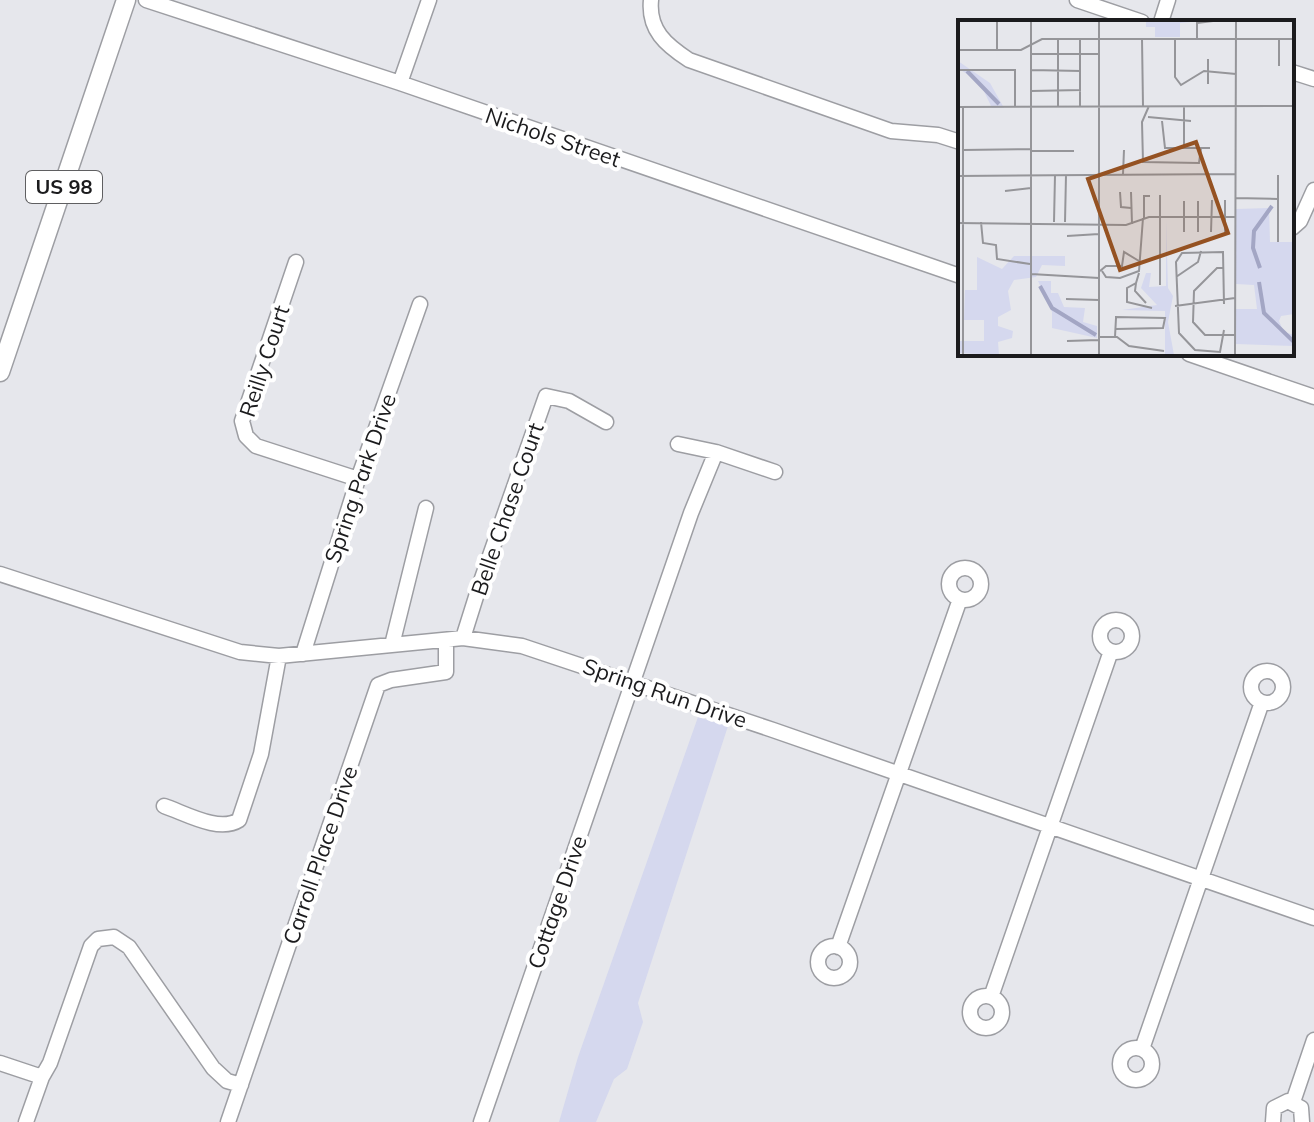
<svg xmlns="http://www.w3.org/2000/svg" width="1314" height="1122" viewBox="0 0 1314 1122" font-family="Mulish,sans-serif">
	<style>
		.green { fill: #d5d8ee }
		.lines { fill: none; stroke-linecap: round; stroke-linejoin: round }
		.minor-casing { stroke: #9d9ea3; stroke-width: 17 }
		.major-casing { stroke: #9d9ea3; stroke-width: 21 }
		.minor { stroke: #fff; stroke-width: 14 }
		.major { stroke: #fff; stroke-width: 18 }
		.labels { text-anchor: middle; stroke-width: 8; stroke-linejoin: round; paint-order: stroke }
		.shield { fill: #fff; stroke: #5f5f61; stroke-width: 2 }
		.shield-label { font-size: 20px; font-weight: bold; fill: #1b1b1d }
		.street-label { font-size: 22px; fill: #1b1b1d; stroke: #fff }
		.inset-river { fill: none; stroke: #a3a6c4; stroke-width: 4 }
		.inset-road { fill: none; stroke: #959599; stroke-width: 2 }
		.view { fill: #955222; fill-opacity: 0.15; stroke: #955222; stroke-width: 4 }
		.inset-edge { fill: none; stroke: #1b1b1d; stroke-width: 4 }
	</style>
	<rect width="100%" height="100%" fill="#e6e7ec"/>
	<path class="green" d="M698 717 728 726 638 1003 643 1022 627 1069 614 1079 596 1122H559L578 1057Z"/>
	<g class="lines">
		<defs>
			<path id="minor" d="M146 0 400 83 960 276
				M651 0C648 30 666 45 689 60L891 131 938 135 960 142
				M1077 0 1142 22
				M1161 22 1168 0
				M1292 72 1314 79
				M400 83 429 0
				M1292 228 1300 221 1314 190
				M296 262 242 421 246 436 256 446 358 479
				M1189 354 1314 397
				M678 444 716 452 775 472
				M949 584a16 16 0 1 1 32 0a16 16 0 1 1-32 0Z
				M0 574 240 652 279 656 463 638 522 646 773 730 1314 918
				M1100 636a16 16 0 1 1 32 0a16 16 0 1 1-32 0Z
				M463 638 480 584 546 396 569 401 606 422
				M392 645 426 508
				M303 654 358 479 420 304
				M1251 687a16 16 0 1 1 32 0a16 16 0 1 1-32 0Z
				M164 806C185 813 219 833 239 820L261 754 279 656
				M818 962a16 16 0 1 1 32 0a16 16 0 1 1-32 0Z
				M838 947 960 599
				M970 1012a16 16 0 1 1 32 0a16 16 0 1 1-32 0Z
				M991 997 1111 651
				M1120 1064a16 16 0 1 1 32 0a16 16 0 1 1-32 0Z
				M1142 1049 1262 702
				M0 1063 42 1077 50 1063 91 946 98 939 114 937 129 947 213 1068 227 1081 241 1085
				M1293 1102 1314 1040
				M26 1122 42 1077
				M228 1122 378 685 391 680 446 672V640
				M481 1122 691 513 716 452
				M1273 1122 1274 1108 1288 1101 1301 1108 1302 1122"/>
			<path id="major" d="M0 372 126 0"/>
		</defs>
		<use href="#minor" class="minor-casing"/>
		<use href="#major" class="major-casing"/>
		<use href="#minor" class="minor"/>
		<use href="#major" class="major"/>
	</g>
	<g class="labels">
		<rect class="shield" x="26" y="171" width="76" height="32" rx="6"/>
		<g class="shield-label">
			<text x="64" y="194">US 98</text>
		</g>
		<g class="street-label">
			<text transform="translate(553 137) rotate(19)" y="8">Nichols Street</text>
			<text transform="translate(264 361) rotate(-72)" y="8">Reilly Court</text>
			<text transform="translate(360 478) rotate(-71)" y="8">Spring Park Drive</text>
			<text transform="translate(507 509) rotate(-71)" y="8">Belle Chase Court</text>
			<text transform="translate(665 693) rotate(19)" y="8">Spring Run Drive</text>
			<text transform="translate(320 855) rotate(-71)" y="8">Carroll Place Drive</text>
			<text transform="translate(557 902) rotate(-71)" y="8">Cottage Drive</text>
		</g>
	</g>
	<g transform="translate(958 20)">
		<rect width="336" height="336" fill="#e6e7ec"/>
		<path d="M188 1H243L222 3V17H197V7H188ZM0 41 32 63 46 88H34L22 63 0 48ZM311 188 312 222H336V294L323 296 321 301 326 312 336 315V326L278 324V289H299L296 265 278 264V189ZM208 198 210 268 215 276 210 302 216 335H207V291L164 290 199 285 183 268 188 253H193L191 267 208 266ZM56 236H107V246L84 245 78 257 56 260 50 271 53 290 40 297V306L55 311 54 318 40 322 41 335 0 333V321H26V300H6L7 270H19V237L44 249ZM80 261H93V273H100L106 287 127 288 125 302 139 306V318L94 308V292Z" fill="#d5d8ee"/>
		<path class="inset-river" d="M9 51 41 84M302 248 295 228 296 211 314 186M301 262 306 293 336 322M82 266 94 288 138 315"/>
		<path class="inset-road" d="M39 1V30M73 1V335M141 1V335M122 19V87M184 19 185 86M217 19V57L223 65 246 51 278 54M239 19V3L255 1M0 30H63L84 19H336M73 34H141M250 39V64M321 46V18M0 50H57V87M73 50 123 51M73 71 123 70M191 86 184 102 185 142 241 143 243 128M0 87 336 86M5 87V335M100 87V19M190 97 233 101M204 101 207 128H252M226 128V87M5 130 74 129M74 131H116M165 154 166 130M0 156 277 154M47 171 73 168M162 172 163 187 173 188M173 172 174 204M202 175V265M277 178 320 179M267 180V212M186 198V176H192M23 202 25 223 38 225 39 239 72 244M96 202 97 155M107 202 108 155M0 203 168 205 191 197H277M226 212V181M240 212V181M253 212 254 180M109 216 141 214M320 222V155M266 248H259L236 271 235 302 247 315H277M142 251 148 246H164L166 232 181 241M144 251 148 257 162 258 181 251 185 198M181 253 178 263 169 268V282L194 288M73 254 141 258M218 257 240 242 243 231M178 263 177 271 188 283M108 279 141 280M217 286 277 278M266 310 262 332 237 330 221 313 218 242 224 233 265 232 266 284M141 317H159L171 326 206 331M157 317 158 298V297L207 298 205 308 158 309M109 321 141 320M277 335 278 1"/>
		<path class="view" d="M238 122 270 213 162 250 130 159Z"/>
		<rect width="336" height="336" class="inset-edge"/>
	</g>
</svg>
